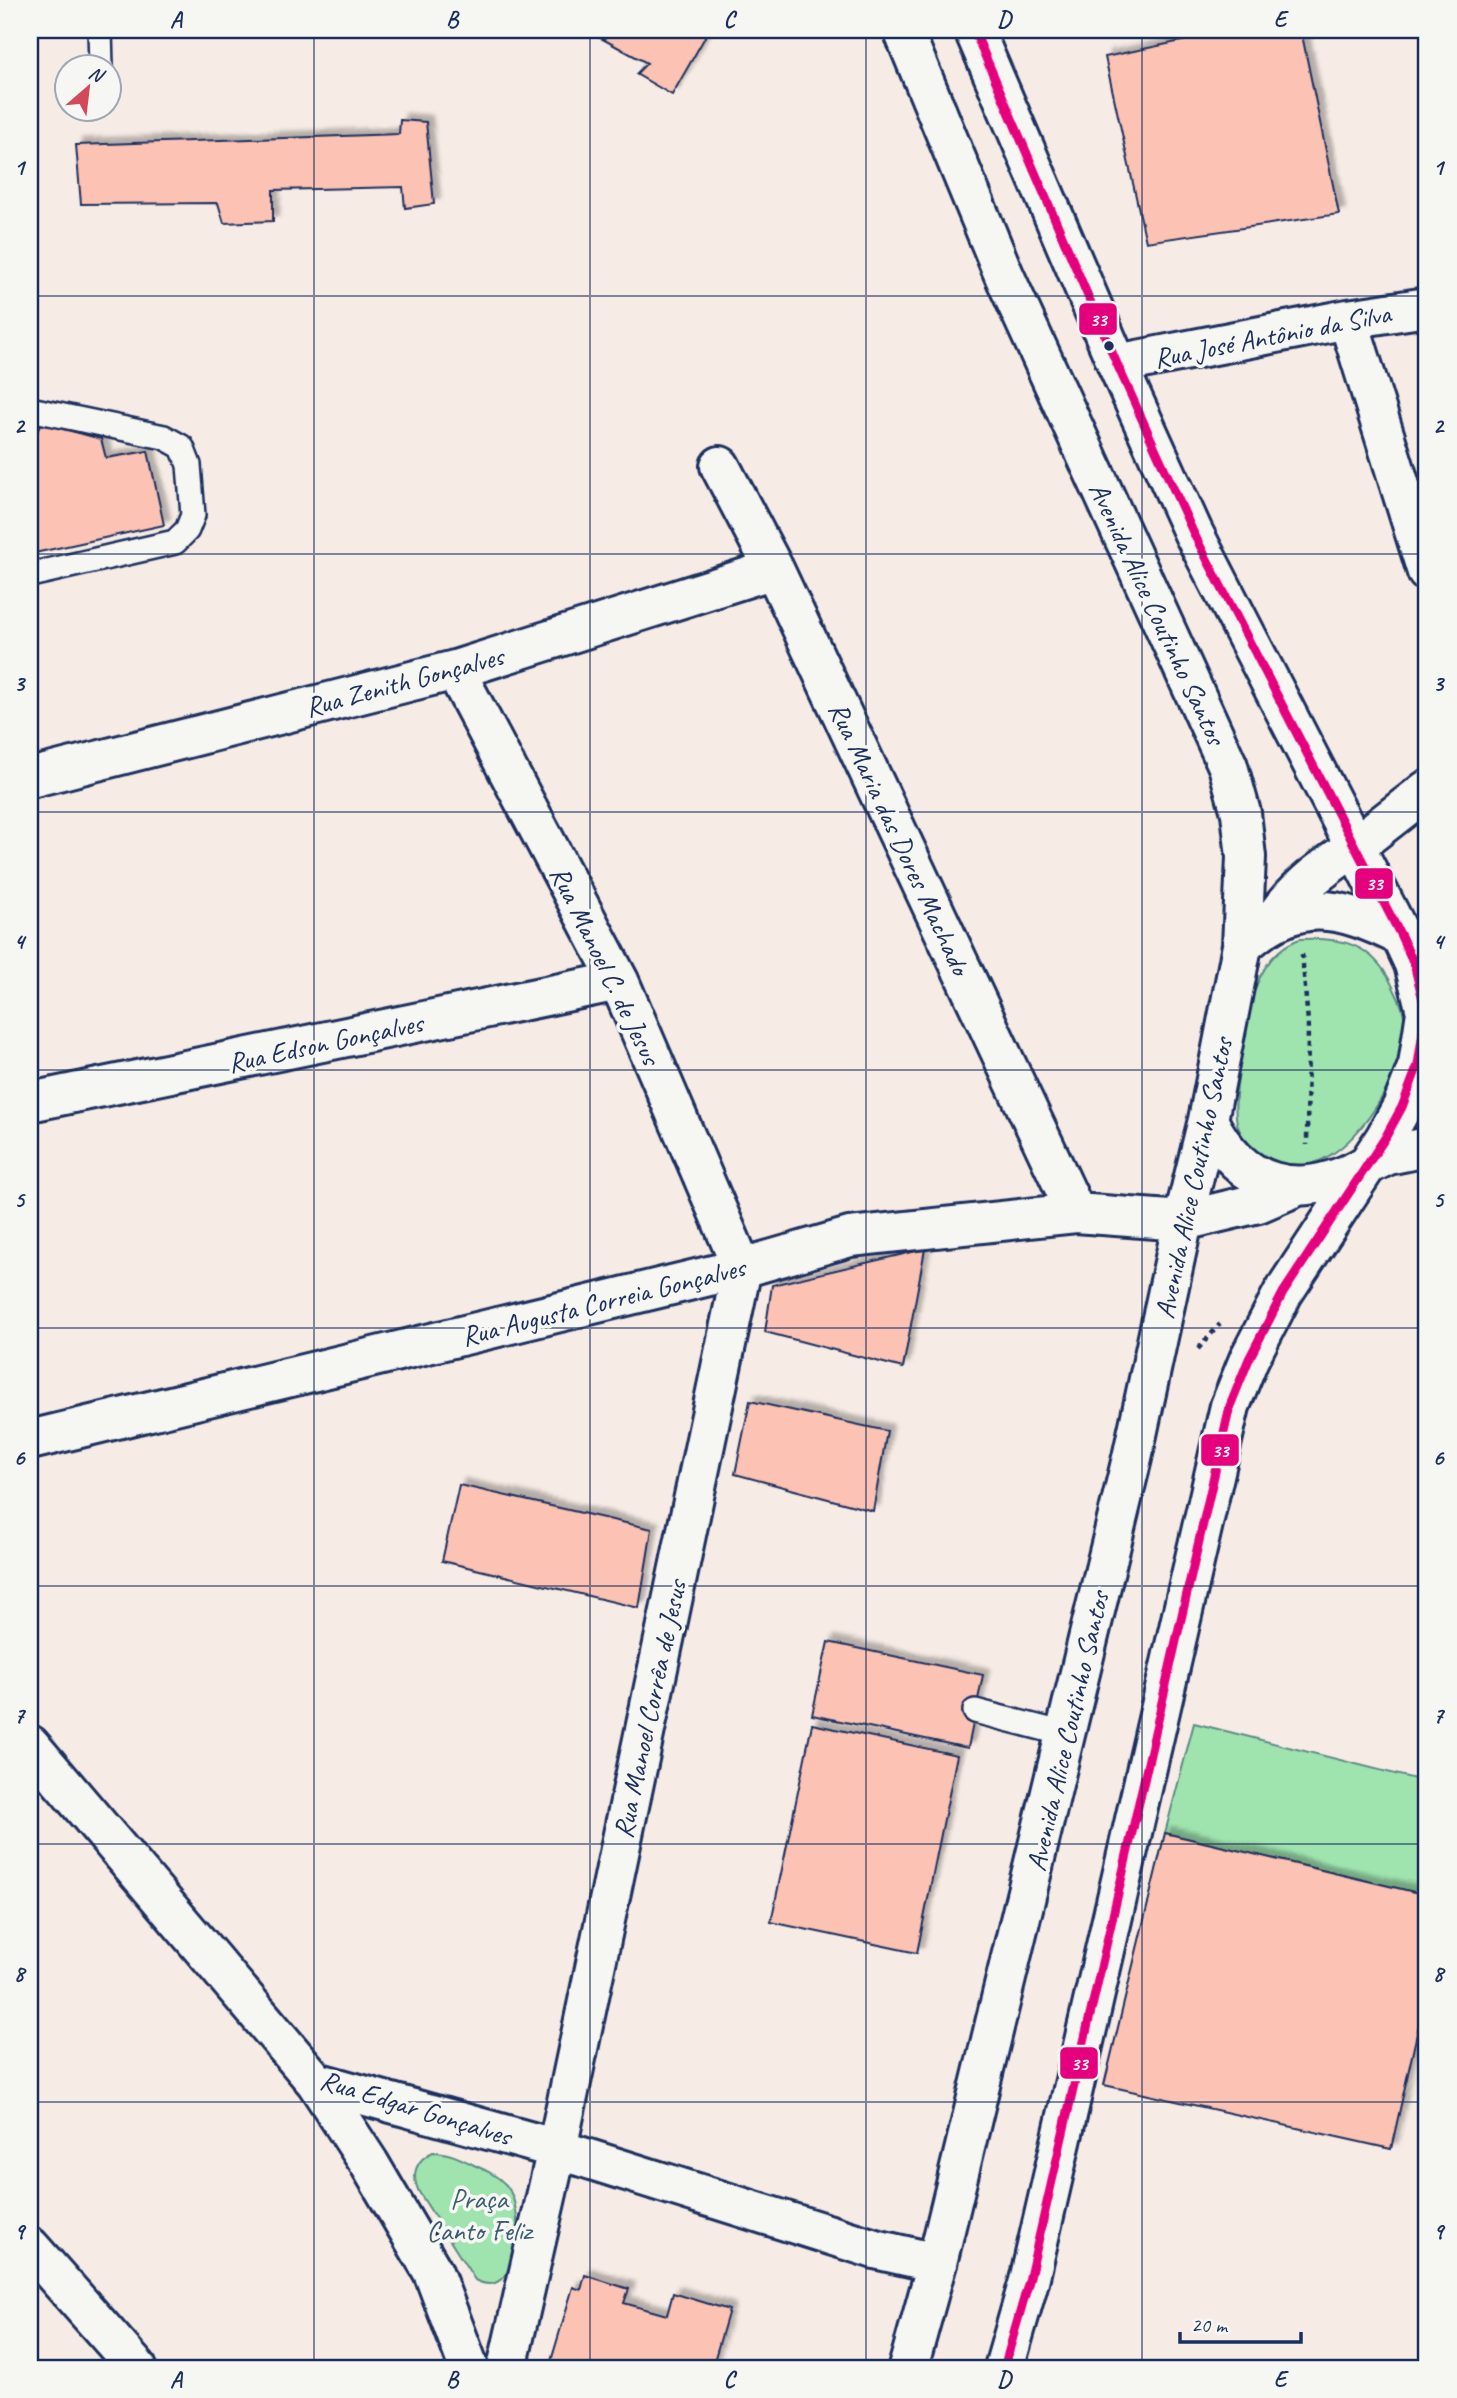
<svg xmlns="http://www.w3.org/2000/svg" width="1457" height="2398" viewBox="0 0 1457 2398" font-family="Caveat,sans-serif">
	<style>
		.green { fill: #9fe4af; stroke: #5d8a86; stroke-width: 2 }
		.building { fill: #fcc2b3; stroke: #1b2f5e; stroke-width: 2; filter: url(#shadow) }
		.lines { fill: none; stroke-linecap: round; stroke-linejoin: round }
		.service-casing { stroke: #1b2f5e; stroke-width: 28 }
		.minor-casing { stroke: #1b2f5e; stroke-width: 44 }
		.secondary-casing { stroke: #1b2f5e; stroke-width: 44 }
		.path { stroke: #1b2f5e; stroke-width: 4.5; stroke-dasharray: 5 5; stroke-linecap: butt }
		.service { stroke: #f6f6f2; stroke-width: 23 }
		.minor { stroke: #f6f6f2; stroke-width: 38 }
		.secondary { stroke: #f6f6f2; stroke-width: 38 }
		.bus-1-casing { stroke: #f6f6f2; stroke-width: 14 }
		.bus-1 { stroke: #e5007d; stroke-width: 9 }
		.grid { fill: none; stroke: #1b2f5e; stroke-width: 2; stroke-opacity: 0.55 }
		.bus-dot { fill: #1b2f5e; stroke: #f6f6f2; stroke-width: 2.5 }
		.labels { text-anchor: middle; stroke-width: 7; stroke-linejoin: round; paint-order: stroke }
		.street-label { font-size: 28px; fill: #1b2f5e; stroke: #f6f6f2 }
		.park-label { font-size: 28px; fill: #3c5c72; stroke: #f6f6f2 }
		.line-badge { stroke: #f6f6f2; stroke-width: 2.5 }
		.badge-label { font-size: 19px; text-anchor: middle; font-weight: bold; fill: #fff }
		.neatline { fill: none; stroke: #1b2f5e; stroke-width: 2.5 }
		.grid-label { font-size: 23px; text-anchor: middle; font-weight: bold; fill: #1b2f5e }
	</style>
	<defs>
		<filter id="shadow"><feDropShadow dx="6" dy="-6" stdDeviation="2" flood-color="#0004"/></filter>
	</defs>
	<rect width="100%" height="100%" fill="#f7ece5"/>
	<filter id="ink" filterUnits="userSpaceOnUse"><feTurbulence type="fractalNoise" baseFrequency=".0143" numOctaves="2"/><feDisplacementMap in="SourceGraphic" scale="14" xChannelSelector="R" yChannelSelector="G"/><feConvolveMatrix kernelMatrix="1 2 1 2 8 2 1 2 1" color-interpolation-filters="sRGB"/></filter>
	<g filter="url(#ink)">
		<path class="green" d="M1300 939C1342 937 1373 944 1392 985 1398 997 1405 1011 1405 1025 1404 1084 1331 1202 1262 1156 1251 1149 1243 1141 1239 1129 1232 1111 1237 1089 1239 1071 1245 1026 1250 956 1300 939Z
			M1194 1723 1427 1782V1895L1165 1833Z
			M433 2152C448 2152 460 2158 474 2165 485 2170 497 2175 506 2185 527 2209 520 2304 475 2280L419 2192C411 2175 415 2160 433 2152Z"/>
		<path class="building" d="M586 30H709L672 95 636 74 647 63Z
			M1219 30H1301L1339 214 1146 242 1105 57 1220 33Z
			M400 120 426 122 434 204 405 208 403 187 273 190V221L224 223 218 203 81 204 76 145 399 134Z
			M41 423 101 439 106 458 148 451 164 525 30 554V447Z
			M925 1249 903 1368 765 1332 772 1285Z
			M750 1401 887 1431 873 1511 735 1474Z
			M459 1485 652 1529 639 1608 442 1561Z
			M828 1642 983 1675 968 1748 812 1715Z
			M812 1724 957 1755 917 1953 771 1922Z
			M1165 1833 1427 1895V1989L1391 2149 1104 2085Z
			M585 2275 629 2289 624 2303 667 2315 673 2293 729 2310 712 2368H556L558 2363 551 2361 573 2287 581 2290Z"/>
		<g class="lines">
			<defs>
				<path id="service" d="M100 30 101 66
					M30 409 164 437 182 447 189 465 193 515 187 530 175 542 30 575
					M975 1711 1065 1734"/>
				<path id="minor" d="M1348 319 1427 572
					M1117 364 1348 319 1427 307
					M720 466 774 569 1076 1213
					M455 670 619 981 742 1268 557 2149 507 2368
					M30 778 455 670 774 569
					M1354 847 1427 790
					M30 1102 619 981
					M1363 1167 1388 1155 1427 1147
					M30 1440 742 1268 850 1237 1076 1213 1183 1221
					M30 1745 316 2082 369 2163 433 2272 469 2368
					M316 2082 557 2149 875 2249 937 2263
					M30 2247 137 2368"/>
				<path id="secondary" d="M903 30 1004 275 1228 766 1241 813 1246 857 1242 946 1208 1120 1183 1221 1132 1458 937 2263 908 2368
					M974 30 1117 364 1193 532 1401 936 1414 964 1426 1012 1418 1065 1402 1107 1385 1138 1283 1293 1249 1359 1230 1406 1029 2281 1004 2368
					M1273 921C1294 888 1323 869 1354 847
					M1242 946C1296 895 1340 906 1401 936
					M1208 1120C1241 1188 1298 1202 1363 1167
					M1183 1221 1258 1203 1295 1187"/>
			</defs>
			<use href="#service" class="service-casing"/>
			<use href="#minor" class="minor-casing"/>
			<use href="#secondary" class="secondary-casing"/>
			<path class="path" d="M1302 954 1308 1022 1307 1145
				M1198 1349 1220 1324"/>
			<use href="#service" class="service"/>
			<use href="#minor" class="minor"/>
			<use href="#secondary" class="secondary"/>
			<defs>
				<path id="bus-1" d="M974 30 1117 364 1193 532 1401 936 1414 964 1426 1012 1418 1065 1402 1107 1385 1138 1283 1293 1249 1359 1230 1406 1029 2281 1004 2368"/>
			</defs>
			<use href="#bus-1" class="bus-1-casing"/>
			<use href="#bus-1" class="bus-1"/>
		</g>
	</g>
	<path class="grid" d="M314 30V2368M590 30V2368M866 30V2368M1142 30V2368M30 296H1427M30 554H1427M30 812H1427M30 1070H1427M30 1328H1427M30 1586H1427M30 1844H1427M30 2102H1427"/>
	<circle class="bus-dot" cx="1109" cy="346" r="6"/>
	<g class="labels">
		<g class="street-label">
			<text transform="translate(1272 335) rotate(-11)" y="10">Rua José Antônio da Silva</text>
			<text transform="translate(1158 613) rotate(65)" y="10">Avenida Alice Coutinho Santos</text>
			<text transform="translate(404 681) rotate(-15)" y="10">Rua Zenith Gonçalves</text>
			<text transform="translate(900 838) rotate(65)" y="10">Rua Maria das Dores Machado</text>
			<text transform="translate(606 965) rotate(64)" y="10">Rua Manoel C. de Jesus</text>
			<text transform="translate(325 1042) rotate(-12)" y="10">Rua Edson Gonçalves</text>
			<text transform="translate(1193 1178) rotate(-78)" y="10">Avenida Alice Coutinho Santos</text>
			<text transform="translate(603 1301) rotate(-14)" y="10">Rua Augusta Correia Gonçalves</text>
			<text transform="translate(649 1709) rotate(-78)" y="10">Rua Manoel Corrêa de Jesus</text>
			<text transform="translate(1067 1731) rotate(-77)" y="10">Avenida Alice Coutinho Santos</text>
			<text transform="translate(416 2107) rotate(17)" y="10">Rua Edgar Gonçalves</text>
		</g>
		<g class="park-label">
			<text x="479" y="2208">Praça<tspan x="479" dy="32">Canto Feliz</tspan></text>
		</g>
	</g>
	<g class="line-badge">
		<rect x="1078" y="302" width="40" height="34" rx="7" fill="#e5007d"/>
		<rect x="1354" y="867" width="40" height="33" rx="7" fill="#e5007d"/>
		<rect x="1200" y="1433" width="40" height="34" rx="7" fill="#e5007d"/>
		<rect x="1059" y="2046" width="40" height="34" rx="7" fill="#e5007d"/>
	</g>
	<g class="badge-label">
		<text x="1098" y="326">33</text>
		<text x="1374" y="890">33</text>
		<text x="1220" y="1457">33</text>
		<text x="1079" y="2070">33</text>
	</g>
	<rect width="1457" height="2398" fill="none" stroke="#f6f6f2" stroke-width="77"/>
	<g transform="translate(88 88) rotate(28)"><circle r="33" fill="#f6f6f2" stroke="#9ea6b7" stroke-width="2"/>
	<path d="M0-5L12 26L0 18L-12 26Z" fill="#d1495b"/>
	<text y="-10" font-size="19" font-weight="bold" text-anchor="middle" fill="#1b2f5e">N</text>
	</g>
	<path d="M1180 2332v10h121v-10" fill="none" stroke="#1b2f5e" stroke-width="3.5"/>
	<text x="1191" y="2332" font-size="21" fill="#1b2f5e" stroke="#f6f6f2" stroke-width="5" paint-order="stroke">20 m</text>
	<rect x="38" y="38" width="1380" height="2322" class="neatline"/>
	<g class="grid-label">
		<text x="176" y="27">A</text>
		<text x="452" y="27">B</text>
		<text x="729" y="27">C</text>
		<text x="1004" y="27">D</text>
		<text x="1280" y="27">E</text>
		<text x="19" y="175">1</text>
		<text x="1438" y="175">1</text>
		<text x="19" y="433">2</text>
		<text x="1438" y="433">2</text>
		<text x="19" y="691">3</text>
		<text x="1438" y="691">3</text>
		<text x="19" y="949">4</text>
		<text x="1438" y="949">4</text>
		<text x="19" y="1207">5</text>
		<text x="1438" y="1207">5</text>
		<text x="19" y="1465">6</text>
		<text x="1438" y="1465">6</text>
		<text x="19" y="1723">7</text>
		<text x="1438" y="1723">7</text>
		<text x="19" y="1981">8</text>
		<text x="1438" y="1981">8</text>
		<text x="19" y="2239">9</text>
		<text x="1438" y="2239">9</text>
		<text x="176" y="2387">A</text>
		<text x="452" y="2387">B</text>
		<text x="729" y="2387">C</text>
		<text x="1004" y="2387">D</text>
		<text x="1280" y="2387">E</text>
	</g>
</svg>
